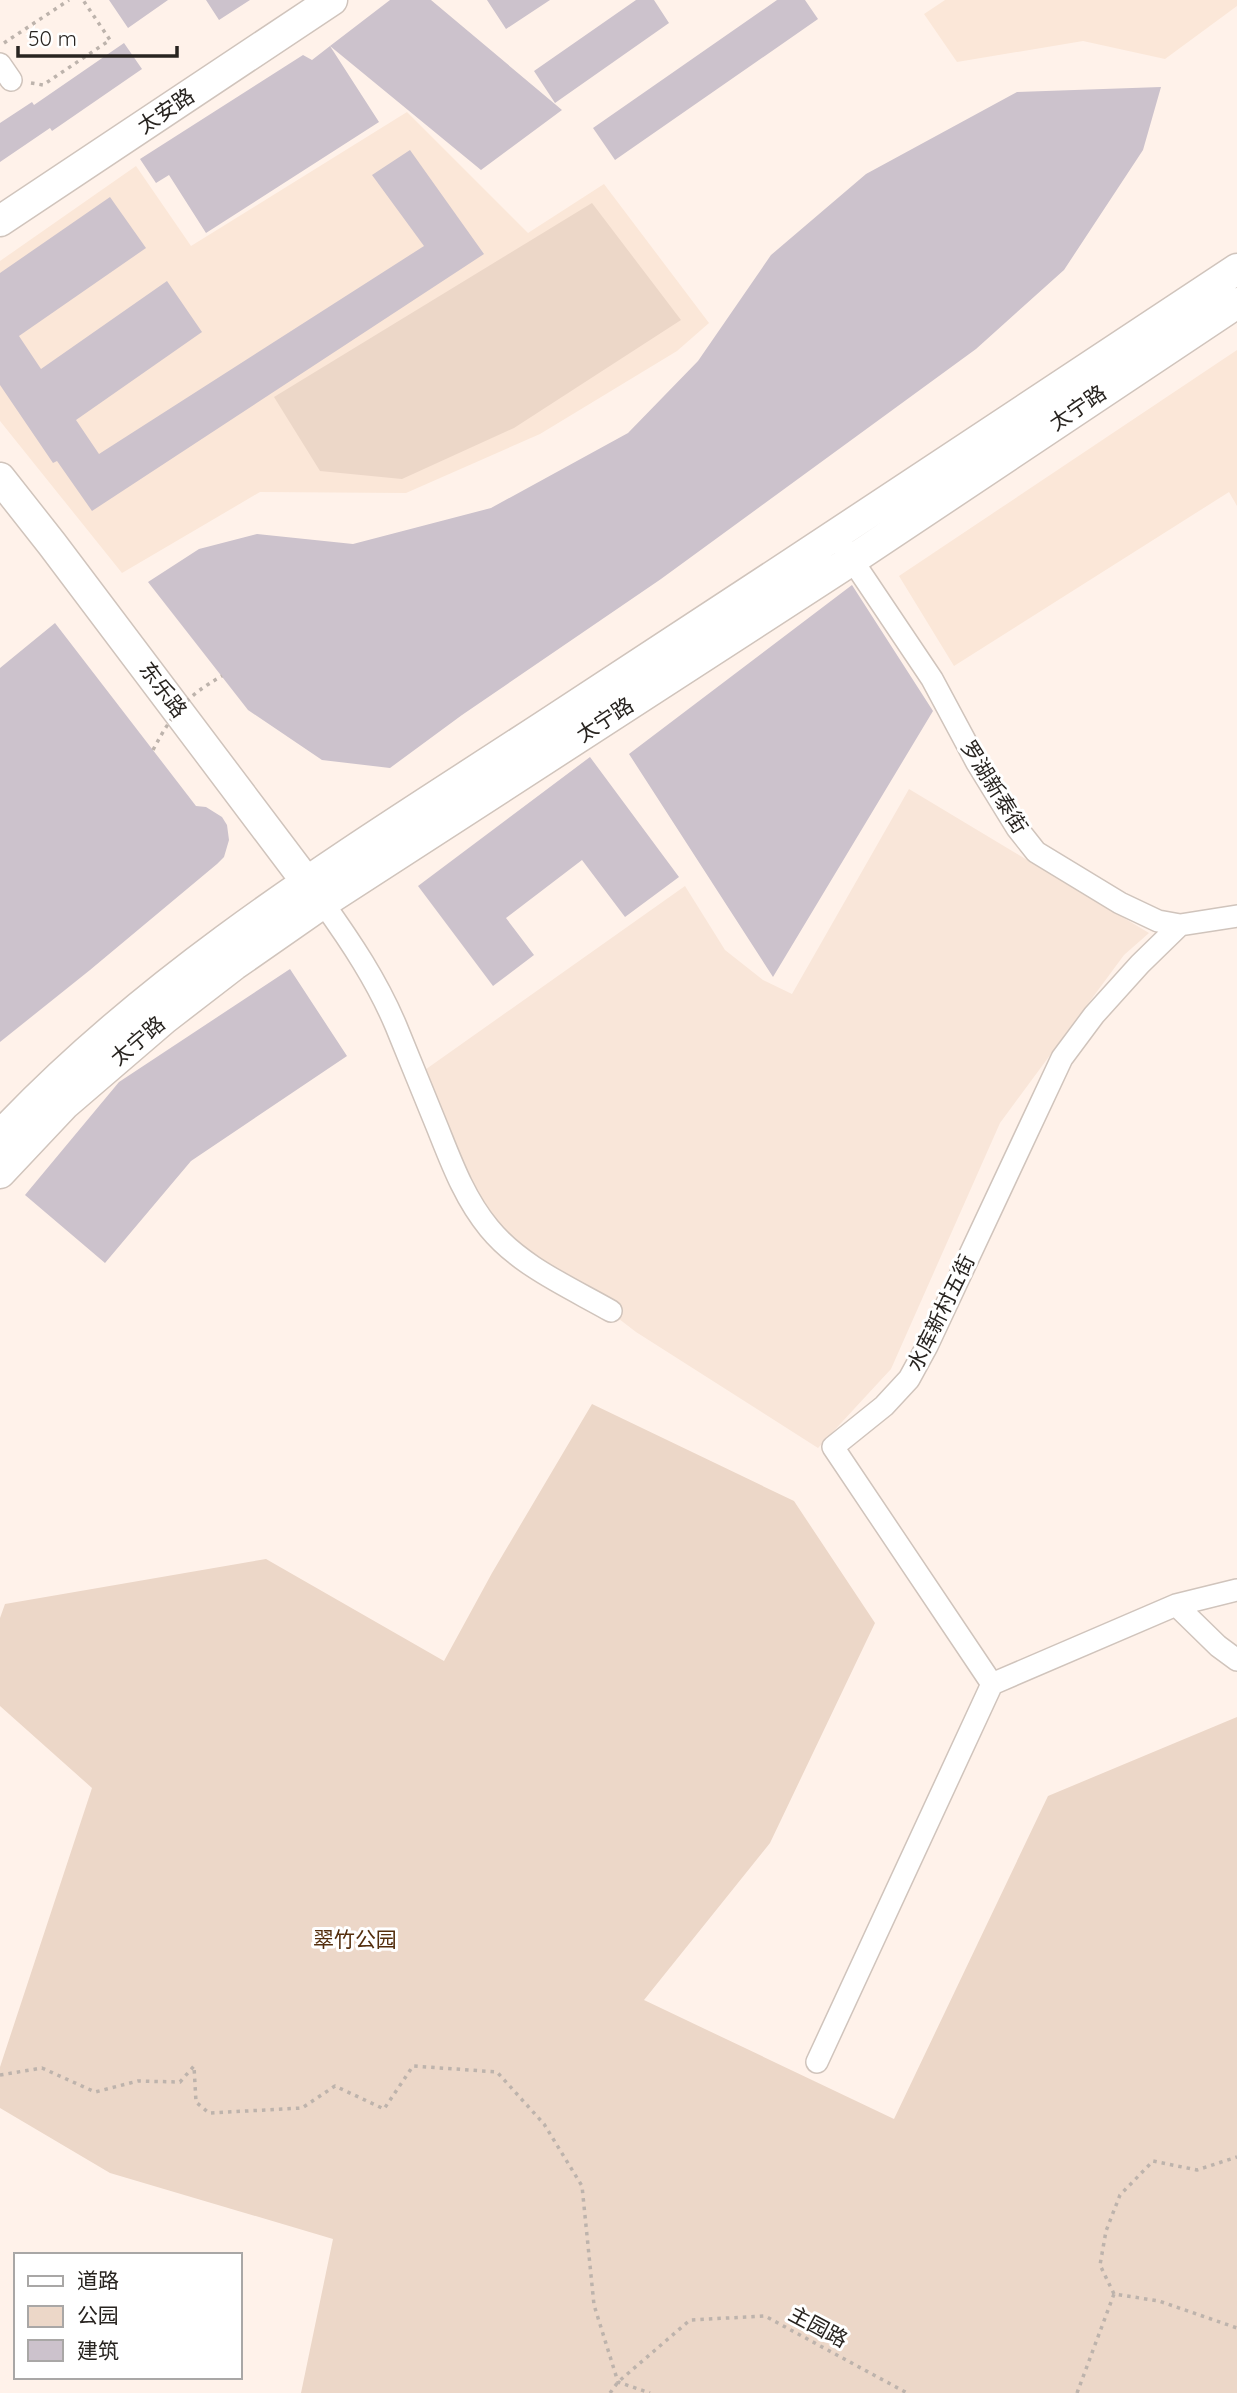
<svg xmlns="http://www.w3.org/2000/svg" width="1237" height="2393" viewBox="0 0 1237 2393" font-family="Quicksand,'Noto Sans SC',sans-serif">
	<style>
		.built { fill: #f9e6d9 }
		.education { fill: #fbe7d8 }
		.green { fill: #ecd7c8 }
		.building { fill: #ccc2cc }
		.lines { fill: none; stroke-linecap: round; stroke-linejoin: round }
		.street-casing { stroke: #d0c4bc; stroke-width: 24 }
		.secondary-casing { stroke: #d0c4bc; stroke-width: 33 }
		.path { stroke: #bdb3ac; stroke-width: 3.5; stroke-dasharray: 3.5 5; stroke-linecap: butt }
		.street { stroke: #fff; stroke-width: 21 }
		.secondary { stroke: #fff; stroke-width: 30 }
		.path-bridge { stroke: #bdb3ac; stroke-width: 3.5; stroke-dasharray: 3.5 5; stroke-linecap: butt }
		.labels { text-anchor: middle; stroke-width: 6; stroke-linejoin: round; paint-order: stroke }
		.street-label { font-size: 21px; fill: #282420; stroke: #fff }
		.park-label { font-size: 21px; fill: #542e0d; stroke: #fff }
	</style>
	<rect width="100%" height="100%" fill="#fff2ea"/>
	<path class="built" d="M909 789 1149 933 1124 955 1000 1123 891 1369 818 1448 636 1332 489 1219 449 1141 422 1072 685 886 725 950 763 980 792 994Z"/>
	<path class="education" d="M945 0H1237V6L1165 59 1083 41 957 62 924 14Z
		M407 112 528 233 604 184 709 323 677 351 540 434 406 493 260 492 122 573 0 421V261L136 166 191 246Z
		M1237 350V506L1229 492 954 666 899 576Z"/>
	<path class="green" d="M592 203 681 320 514 428 402 479 320 471 274 397Z
		M592 1404 794 1501 875 1623 770 1843 644 2000 894 2119 1048 1796 1237 1717V2393H301L333 2239 110 2173 0 2108V2067L92 1788 0 1706V1618L5 1604 266 1559 444 1661 492 1573Z"/>
	<path class="building" d="M109 0H168L128 28Z
		M206 0H250L219 20Z
		M390 0H431L562 110 481 170 330 46Z
		M487 0H550L506 29Z
		M636 0H654L669 23 555 103 534 71Z
		M777 0H805L818 19 615 160 593 128Z
		M124 43 142 69 52 131 50 128 0 162V123L32 102 34 105Z
		M330 46 379 122 206 233 169 175 156 183 140 159 303 55 312 60Z
		M1161 87 1143 150 1064 270 976 349 661 579 462 715 390 768 322 760 248 710 148 582 199 549 257 534 353 544 491 508 628 433 698 361 771 255 866 174 1017 92Z
		M410 150 484 254 92 511 57 461 53 463 0 385V273L110 197 146 248 19 336 41 369 167 281 202 332 76 420 99 454 424 246 372 175Z
		M852 585 933 711 773 977 629 754Z
		M55 623 196 806 206 807 222 817 227 825 229 840 224 857 217 864 90 970 0 1042V668Z
		M590 757 679 877 625 917 582 860 506 918 534 955 493 986 418 886Z
		M290 969 347 1056 191 1161 105 1263 25 1195 119 1082Z"/>
	<g class="lines">
		<defs>
			<path id="street" d="M0 64 11 80
				M836 536 932 679 977 763 1017 828 1036 852 1120 903 1158 921 1180 925 1237 916
				M323 903C351 942 377 981 396 1026 410 1060 424 1095 438 1129 452 1164 465 1199 489 1228 520 1266 569 1287 611 1311
				M1176 1605 1218 1646 1237 1660
				M992 1684 833 1447 884 1406 909 1379 927 1346 1062 1058 1094 1015 1140 964 1180 925
				M817 2062 992 1684 1176 1605 1237 1590"/>
			<path id="secondary" d="M0 221 332 0
				M0 478 52 544 318 897
				M0 1136C162 963 368 842 564 713 789 566 1013 418 1237 269
				M0 1173 65 1104 164 1019 234 965 323 903 852 560 1237 303"/>
		</defs>
		<use href="#street" class="street-casing"/>
		<use href="#secondary" class="secondary-casing"/>
		<path class="path" d="M4 43 69 0
			M31 83 43 85 110 40 83 0
			M0 2075 42 2068 95 2092 138 2081 180 2082 194 2066 196 2102 209 2113 302 2108 335 2086 384 2109 413 2066 497 2072 544 2124 582 2186 594 2305 618 2382 650 2393
			M1114 2294 1100 2265 1106 2231 1120 2195 1153 2161 1197 2170 1237 2157
			M610 2393 618 2382 690 2320 765 2316 907 2393
			M1077 2393 1114 2294 1159 2301 1237 2328"/>
		<use href="#street" class="street"/>
		<use href="#secondary" class="secondary"/>
		<path class="path-bridge" d="M153 750C172 714 186 696 222 676"/>
	</g>
	<g class="labels">
		<g class="street-label">
			<text transform="translate(166 111) rotate(-34)" y="7">太安路</text>
			<text transform="translate(1078 408) rotate(-34)" y="7">太宁路</text>
			<text transform="translate(163 690) rotate(53)" y="7">东乐路</text>
			<text transform="translate(605 720) rotate(-33)" y="7">太宁路</text>
			<text transform="translate(994 787) rotate(58)" y="7">罗湖新泰街</text>
			<text transform="translate(138 1041) rotate(-40)" y="7">太宁路</text>
			<text transform="translate(941 1313) rotate(-64)" y="7">水库新村五街</text>
			<text transform="translate(818 2327) rotate(28)" y="7">主园路</text>
		</g>
		<g class="park-label">
			<text x="355" y="1947">翠竹公园</text>
		</g>
	</g>
	<rect x="14" y="2253" width="228" height="126" fill="#ffffff" stroke="#a9a7a6" stroke-width="2"/>
	<rect x="28" y="2276" width="35" height="10" fill="#ffffff" stroke="#a9a7a6" stroke-width="2"/>
	<text x="77" y="2288" font-size="21" fill="#282420">道路</text>
	<rect x="28" y="2306" width="35" height="21" fill="#ecd7c8" stroke="#a9a7a6" stroke-width="2"/>
	<text x="77" y="2323" font-size="21" fill="#282420">公园</text>
	<rect x="28" y="2340" width="35" height="21" fill="#ccc2cc" stroke="#a9a7a6" stroke-width="2"/>
	<text x="77" y="2358" font-size="21" fill="#282420">建筑</text>
	<path d="M18 46v10h159v-10" fill="none" stroke="#282420" stroke-width="3.5"/>
	<text x="28" y="46" font-size="21" fill="#282420" stroke="#ffffff" stroke-width="5" paint-order="stroke">50 m</text>
</svg>
